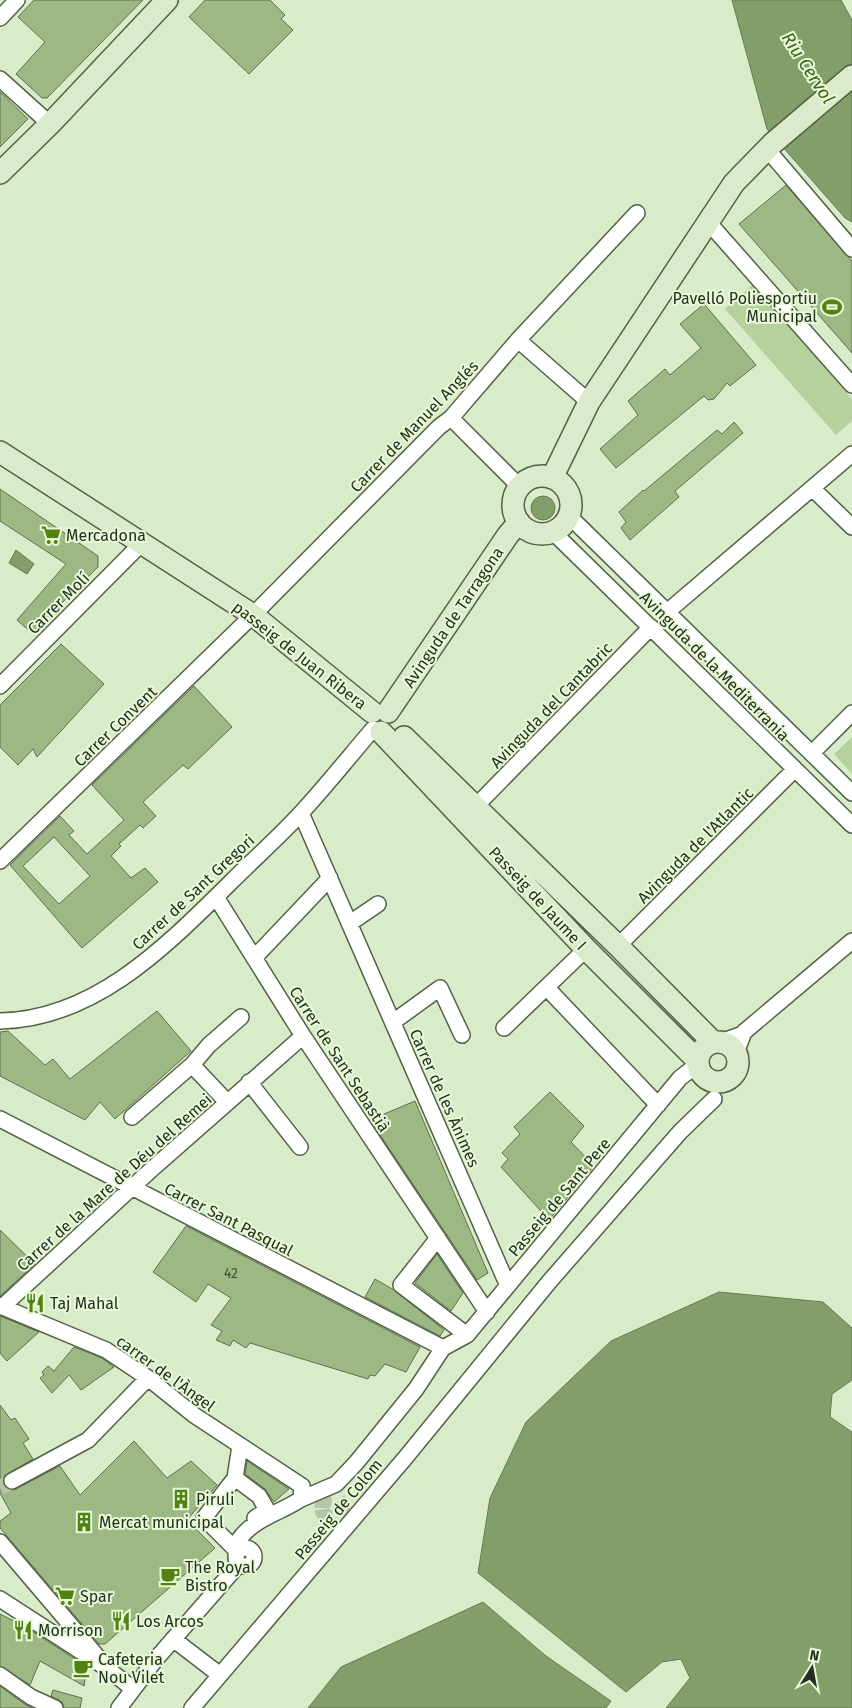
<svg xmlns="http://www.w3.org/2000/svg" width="852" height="1708" viewBox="0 0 852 1708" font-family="'Fira Sans',sans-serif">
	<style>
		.green { fill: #b5d29d }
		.water { fill: #829e69; stroke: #667c53 }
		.building { fill: #9cb983; stroke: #5f6f51; fill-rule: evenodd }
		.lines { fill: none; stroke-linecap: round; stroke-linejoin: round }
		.street-tunnel { stroke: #b5c6a8; stroke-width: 15; stroke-dasharray: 15 8; stroke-linecap: butt }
		.street-casing { stroke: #526245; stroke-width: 18 }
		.secondary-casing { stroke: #526245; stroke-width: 24 }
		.street { stroke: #fff; stroke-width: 15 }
		.secondary { stroke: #daeaca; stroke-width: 21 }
		.labels { text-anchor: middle; stroke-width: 4; stroke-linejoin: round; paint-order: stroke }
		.number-label { font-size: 14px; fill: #44503a }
		.poi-label { font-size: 16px; fill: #262d21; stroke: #e7fad7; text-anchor: start }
		.street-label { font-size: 16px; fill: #262d21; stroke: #e7fad7 }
		.water-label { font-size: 18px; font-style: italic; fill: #406316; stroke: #e7fad7 }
	</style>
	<rect width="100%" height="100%" fill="#d9ecca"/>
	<path class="green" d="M753 284 852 399V421L836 435 725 309Z
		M852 737V774L834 754Z"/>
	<path class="water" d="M732 0H841L852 20V222L845 218 767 129Z
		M531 508a12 12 0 1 1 24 0a12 12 0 1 1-24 0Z
		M16 550 34 564 27 574 9 563Z
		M719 1292 823 1302 852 1328V1380L832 1394 830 1417 852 1432V1708H666L690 1678 681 1659 662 1662 626 1692 478 1573 490 1498 526 1422 611 1341Z
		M483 1602 546 1656 611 1701 606 1708H308L341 1667Z"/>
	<path class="building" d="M34 0H143L47 98H42L16 74 45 42 18 17Z
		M205 0H270L285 15 281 19 293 30 249 74 189 17Z
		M0 92 28 119 0 147Z
		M786 185 852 261V353L739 224Z
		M704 304 756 365 730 386 727 383 714 399 708 400 704 396 616 468 600 449 638 415 628 401 665 369 670 375 701 348 680 324Z
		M734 422 743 433 675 491 679 497 630 540 621 528 626 522 619 512 643 490 644 491 717 430 722 434Z
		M0 489 98 556V567L32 633 17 620 66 564 0 521Z
		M61 644 104 684 37 757 33 749 18 765 0 747V705Z
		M194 686 232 727 188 769 183 765 143 802 156 816 143 828 140 825 119 844 121 846 111 856 131 878 145 868 158 882 82 948 10 865 60 816 74 831 69 835 87 854 124 820 92 785ZM54 837 90 876 59 904 23 866Z
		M157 1011 191 1051 115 1119 100 1102 85 1120 0 1076V1032L8 1031 45 1065 53 1059 70 1079Z
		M550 1092 584 1126 571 1142 594 1166 549 1220 501 1167 508 1159 502 1153 520 1134 514 1127Z
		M415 1101 488 1273 477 1280 374 1126 385 1119 384 1114Z
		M186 1226 420 1347 406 1372 385 1364 375 1376 370 1375 368 1379 250 1343 246 1348 233 1340 230 1346 216 1340 222 1331 211 1325 231 1298 208 1284 196 1302 153 1272Z
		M0 1230 35 1264 0 1296Z
		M437 1254 463 1293 451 1311 415 1283Z
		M375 1279 394 1290 444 1330 440 1336 365 1297Z
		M0 1316 39 1332 7 1361 0 1353Z
		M74 1347 102 1358 114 1367 81 1390 69 1375 52 1393 40 1378 44 1375 42 1372 48 1366 54 1371Z
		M0 1405 11 1420 15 1418 29 1439 23 1443 33 1459 4 1476 3 1481 8 1489H16L60 1466 80 1495 134 1441 167 1478 191 1461 217 1485 187 1520 215 1548 105 1644H99L0 1528V1521L11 1513 0 1493Z
		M247 1461 289 1489 274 1502 265 1489 245 1474Z
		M0 1614 26 1627 87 1667 84 1686 40 1661 30 1685 0 1666Z
		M0 1686 26 1705 32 1708H0Z
		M53 1690 82 1698 80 1708H64L62 1702 51 1696Z"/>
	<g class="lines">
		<path class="street-tunnel" d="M0 1488 12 1481
			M322 1508a10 10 0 1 1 20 0a10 10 0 1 1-20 0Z"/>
		<defs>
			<path id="street" d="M0 18 17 0
				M0 79 50 124
				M767 149 852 249
				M709 223 852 385
				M518 340 589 402
				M451 418 520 487
				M812 488 852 527
				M569 516 852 793
				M553 532 852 825
				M667 612 852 454
				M0 686 141 544
				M812 753 852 713
				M476 806 651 627
				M301 813 508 1286
				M0 861 253 615 439 427 451 418 518 340 637 213
				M216 897 303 1036 487 1312
				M350 923 378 904
				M618 946 795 769
				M254 958 330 878
				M547 988 658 1105
				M0 1021C96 1019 167 945 231 882 254 859 279 837 301 813 326 786 349 757 373 729
				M393 1022 440 988 462 1035
				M504 1028 586 949
				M720 1042 743 1034
				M736 1053 744 1032 852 941
				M192 1065 227 1102
				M249 1082 300 1147
				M132 1117 192 1065 209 1045 241 1017
				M0 1119 443 1348
				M438 1238 401 1285 467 1335
				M0 1306 106 1350 148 1378 194 1415 302 1486 301 1499C280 1513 252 1519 238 1541L240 1550
				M2 1307 152 1169 303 1036
				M235 1478 259 1496 267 1510 255 1518
				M12 1481 88 1440 148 1378
				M301 1499 336 1484 356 1463 416 1389 443 1348 467 1335 680 1078 698 1064
				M0 1542 108 1669
				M236 1557a9 9 0 1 1 18 0a9 9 0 1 1-18 0Z
				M238 1552 204 1518 235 1478 240 1446
				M0 1599 108 1669 133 1689
				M173 1639 220 1675
				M0 1675 31 1697 55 1708
				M119 1708 156 1659 239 1564
				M192 1708 406 1457 549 1282 680 1132 714 1099"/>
			<path id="secondary" d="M0 173 50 124 167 0
				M0 452 253 615 372 712
				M513 505a29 29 0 1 1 58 0a29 29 0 1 1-58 0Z
				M552 478 589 402 734 183 772 144 852 76
				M388 712 508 535 519 522
				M381 732 586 949 698 1061
				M404 737 618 946 713 1042
				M698 1062a20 20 0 1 1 40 0a20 20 0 1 1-40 0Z"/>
		</defs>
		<use href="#street" class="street-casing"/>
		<use href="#secondary" class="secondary-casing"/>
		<use href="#street" class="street"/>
		<use href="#secondary" class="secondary"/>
	</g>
	<defs>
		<symbol id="stadium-bare" viewBox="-9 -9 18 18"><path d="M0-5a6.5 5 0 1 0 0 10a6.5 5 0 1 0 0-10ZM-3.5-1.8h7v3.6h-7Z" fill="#538212" stroke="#e7fad7" stroke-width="2.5" paint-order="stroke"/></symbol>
		<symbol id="supermarket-bare" viewBox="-9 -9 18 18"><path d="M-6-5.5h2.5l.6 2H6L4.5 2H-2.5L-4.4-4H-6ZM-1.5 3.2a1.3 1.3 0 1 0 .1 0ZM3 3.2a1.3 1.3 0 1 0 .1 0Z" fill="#538212" stroke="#e7fad7" stroke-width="2.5" paint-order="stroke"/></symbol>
		<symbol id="restaurant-bare" viewBox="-9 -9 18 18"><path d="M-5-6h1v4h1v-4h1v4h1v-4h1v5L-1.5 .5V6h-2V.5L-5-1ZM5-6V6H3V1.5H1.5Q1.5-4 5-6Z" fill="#538212" stroke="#e7fad7" stroke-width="2.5" paint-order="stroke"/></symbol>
		<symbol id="building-bare" viewBox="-9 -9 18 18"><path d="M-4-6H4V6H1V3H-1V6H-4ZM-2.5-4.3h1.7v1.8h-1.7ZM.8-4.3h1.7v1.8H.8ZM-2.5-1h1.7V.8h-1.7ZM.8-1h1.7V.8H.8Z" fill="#538212" stroke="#e7fad7" stroke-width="2.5" paint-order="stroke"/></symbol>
		<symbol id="cafe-bare" viewBox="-9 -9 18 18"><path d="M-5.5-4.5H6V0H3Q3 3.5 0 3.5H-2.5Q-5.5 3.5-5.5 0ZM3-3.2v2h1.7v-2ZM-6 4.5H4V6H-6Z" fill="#538212" stroke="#e7fad7" stroke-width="2.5" paint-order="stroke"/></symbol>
	</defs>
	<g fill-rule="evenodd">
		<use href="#stadium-bare" x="818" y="293" width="28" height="28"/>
		<use href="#supermarket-bare" x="37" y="521" width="28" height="28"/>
		<use href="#restaurant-bare" x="21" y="1289" width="28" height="28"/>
		<use href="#building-bare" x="167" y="1485" width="28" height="28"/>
		<use href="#building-bare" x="70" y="1508" width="28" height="28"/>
		<use href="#cafe-bare" x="156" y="1562" width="28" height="28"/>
		<use href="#supermarket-bare" x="51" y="1582" width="28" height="28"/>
		<use href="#restaurant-bare" x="107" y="1607" width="28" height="28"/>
		<use href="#restaurant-bare" x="9" y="1616" width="28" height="28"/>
		<use href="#cafe-bare" x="69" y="1654" width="28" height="28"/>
	</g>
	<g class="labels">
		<g class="number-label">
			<text x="231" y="1278">42</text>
		</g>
		<g class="poi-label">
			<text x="817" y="304" text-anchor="end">Pavelló Poliesportiu<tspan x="817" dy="18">Municipal</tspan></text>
			<text x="66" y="541">Mercadona</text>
			<text x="50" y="1309">Taj Mahal</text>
			<text x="196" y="1505">Piruli</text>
			<text x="99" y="1528">Mercat municipal</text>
			<text x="185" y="1573">The Royal<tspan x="185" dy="18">Bistro</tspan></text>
			<text x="80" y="1602">Spar</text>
			<text x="136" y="1627">Los Arcos</text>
			<text x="38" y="1636">Morrison</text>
			<text x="98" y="1665">Cafeteria<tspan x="98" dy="18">Nou Vilet</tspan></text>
		</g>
		<g class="street-label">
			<text transform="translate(414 426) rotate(-46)" y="6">Carrer de Manuel Anglés</text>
			<text transform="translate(58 603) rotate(-45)" y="6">Carrer Molí</text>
			<text transform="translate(453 617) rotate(-56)" y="6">Avinguda de Tarragona</text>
			<text transform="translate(300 655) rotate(38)" y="6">passeig de Juan Ribera</text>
			<text transform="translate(715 666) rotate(45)" y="6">Avinguda de la Mediterrania</text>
			<text transform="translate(551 705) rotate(-46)" y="6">Avinguda del Cantabric</text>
			<text transform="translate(115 726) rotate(-44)" y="6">Carrer Convent</text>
			<text transform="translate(695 845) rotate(-45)" y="6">Avinguda de l'Atlantic</text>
			<text transform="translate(193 892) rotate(-43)" y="6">Carrer de Sant Gregori</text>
			<text transform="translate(538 898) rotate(47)" y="6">Passeig de Jaume I</text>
			<text transform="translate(340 1059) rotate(57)" y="6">Carrer de Sant Sebastià</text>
			<text transform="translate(445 1098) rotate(66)" y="6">Carrer de les Ànimes</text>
			<text transform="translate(114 1182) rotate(-42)" y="6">Carrer de la Mare de Déu del Remei</text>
			<text transform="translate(559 1197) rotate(-50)" y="6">Passeig de Sant Pere</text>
			<text transform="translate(229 1219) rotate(27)" y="6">Carrer Sant Pasqual</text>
			<text transform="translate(166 1373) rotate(36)" y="6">carrer de l'Àngel</text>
			<text transform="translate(338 1509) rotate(-50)" y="6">Passeig de Colom</text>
		</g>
		<g class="water-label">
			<text transform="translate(808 68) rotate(57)" y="6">Riu Cervol</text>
		</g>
	</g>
	<g transform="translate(812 1668) rotate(11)" stroke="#e7fad7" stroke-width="4" paint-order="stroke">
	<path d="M0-4L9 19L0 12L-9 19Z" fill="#262d21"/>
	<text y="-8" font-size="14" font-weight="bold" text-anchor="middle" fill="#262d21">N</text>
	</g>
</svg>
